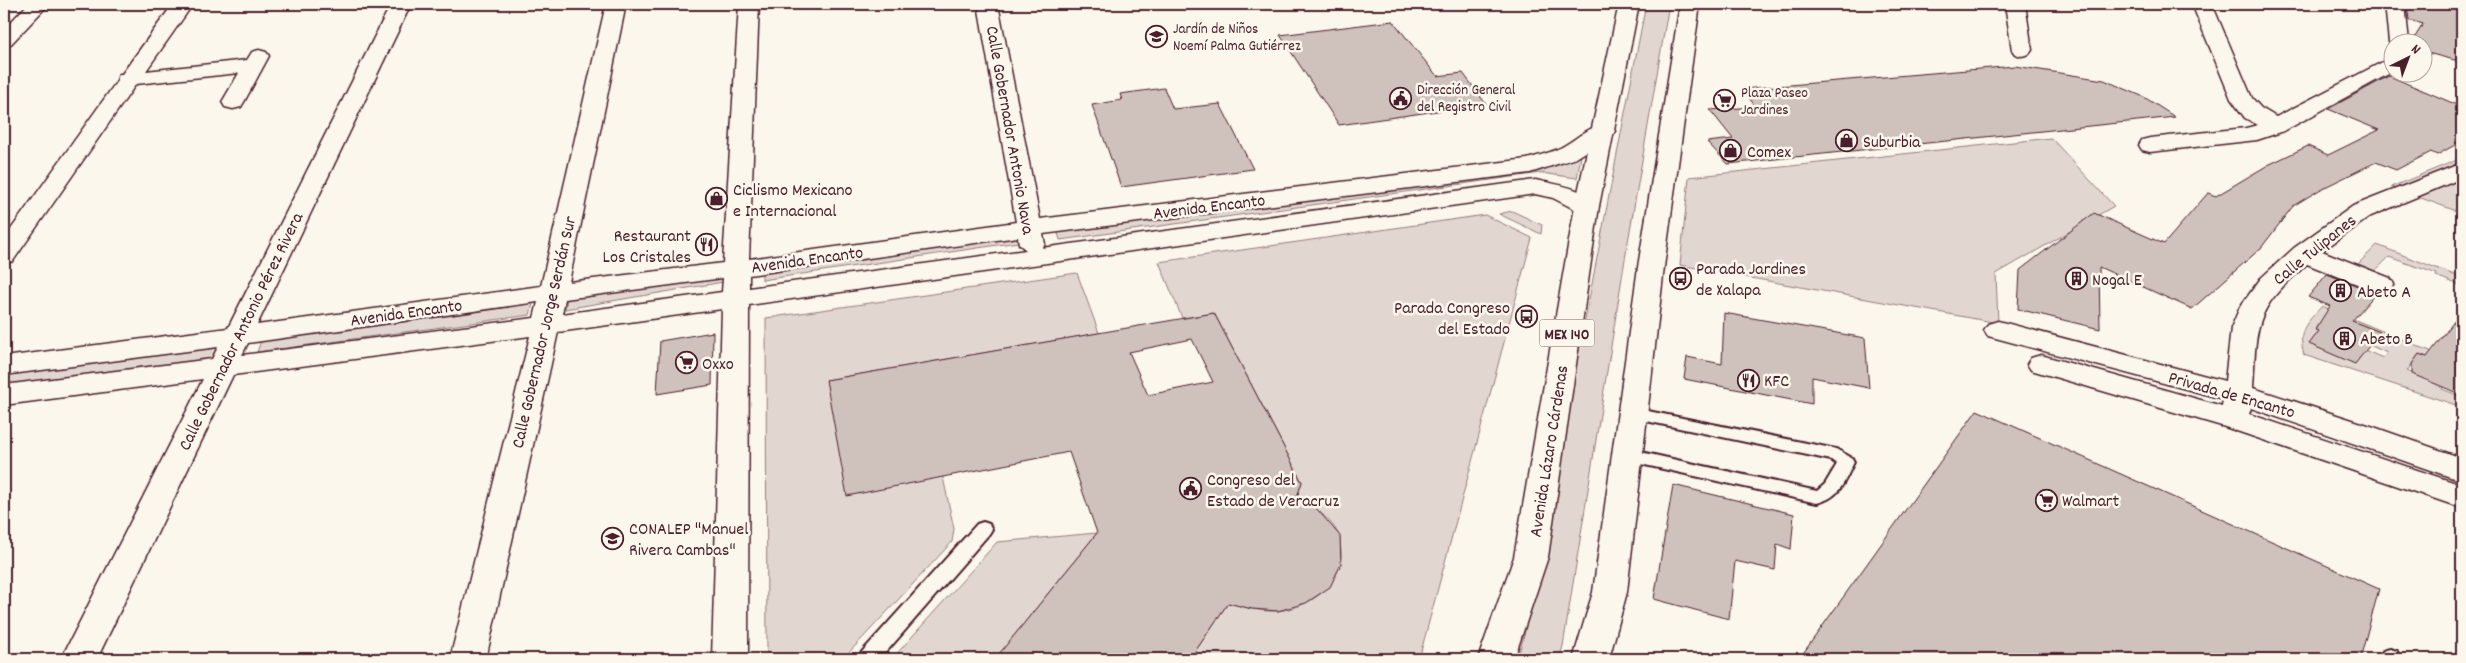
<svg xmlns="http://www.w3.org/2000/svg" width="2466" height="663" viewBox="0 0 2466 663" font-family="Dekko,sans-serif">
	<style>
		.green { fill: #e2d7d0; stroke: #967b7e; fill-rule: evenodd }
		.building { fill: #cfc2bc; stroke: #4a1f2b; fill-rule: evenodd }
		.lines { fill: none; stroke-linecap: round; stroke-linejoin: round }
		.lane-casing { stroke: #4a1f2b; stroke-width: 4 }
		.street-casing { stroke: #4a1f2b; stroke-width: 3 }
		.highway-casing { stroke: #4a1f2b; stroke-width: 3 }
		.lane { fill: #fbf7ec; fill-rule: evenodd }
		.street { fill: #fbf7ec; fill-rule: evenodd }
		.highway { fill: #fbf7ec; fill-rule: evenodd }
		.labels { text-anchor: middle; stroke-width: 5; stroke-linejoin: round; paint-order: stroke }
		.far-poi-label { font-size: 15px; fill: #4a1f2b; stroke: #fbf7ec; text-anchor: start }
		.shield { fill: #fbf7ec; stroke: #7f6065; stroke-width: 1 }
		.shield-label { font-size: 16px; font-weight: bold; fill: #4a1f2b }
		.street-label { font-size: 18px; fill: #4a1f2b; stroke: #fbf7ec }
		.poi-label { font-size: 18px; fill: #4a1f2b; stroke: #fbf7ec; text-anchor: start }
	</style>
	<rect width="100%" height="100%" fill="#fbf7ec"/>
	<filter id="ink" filterUnits="userSpaceOnUse"><feTurbulence type="fractalNoise" baseFrequency=".02" numOctaves="2"/><feDisplacementMap in="SourceGraphic" scale="10" xChannelSelector="R" yChannelSelector="G"/><feConvolveMatrix kernelMatrix="1 2 1 2 8 2 1 2 1" color-interpolation-filters="sRGB"/></filter>
	<g filter="url(#ink)">
		<path class="green" d="M1646 4H1669L1624 265 1563 646 1559 659H1517L1524 636Z
			M2051 138 2114 206 1996 274 1998 323 1680 265 1689 177Z
			M1583 145 1577 178 1541 173 1060 240 1055 223 1533 158Z
			M2462 158V213L2391 187Z
			M1512 211 1542 225 1541 234 1499 214Z
			M1485 215 1532 238 1419 659H1190L1228 603C1244 607 1260 612 1277 611 1309 608 1343 585 1341 551 1340 547 1341 540 1339 536 1333 520 1312 505 1297 497L1302 482 1214 313 1182 318 1159 262Z
			M1016 228 1018 242 762 280V263Z
			M2377 245 2462 278V286L2436 276 2437 274 2389 257 2375 271 2358 264Z
			M722 266 723 282 565 309 569 289Z
			M1077 273 1099 333 826 380 943 477 954 529 952 542 843 659H767L766 318Z
			M536 292 530 315 257 352 264 332Z
			M2322 306 2459 363 2455 368 2419 354 2407 371 2443 386 2442 389 2457 395H2462V407L2304 355C2297 330 2306 324 2322 306ZM2335 314 2380 332 2369 345 2387 353 2383 358 2315 329 2318 324 2324 326Z
			M233 336 222 357 4 385V364Z
			M1097 533 995 659H892L997 542Z"/>
		<path class="building" d="M2407 4H2462V62L2424 52V42H2412L2423 24 2409 20Z
			M1393 21 1437 76 1463 73 1486 104 1339 125 1280 35Z
			M2015 66 2104 80 2144 97 2175 117 1728 164 1707 142 1733 139 1710 110 1756 107 1742 89Z
			M2389 76 2462 107V141L2437 155 2431 152 2396 170 2376 162 2321 189 2293 206 2261 248 2192 309 2099 267 2100 329 2018 309 2020 270 2094 213 2164 244 2208 193 2216 196 2268 165 2308 146 2328 155 2379 130 2328 109Z
			M1164 88 1173 109 1220 104 1253 169 1121 187 1092 105 1122 100 1120 94Z
			M2327 274 2376 293 2352 321 2380 332 2355 364 2309 344 2319 331 2315 330 2330 306 2308 297Z
			M2462 311V395L2412 374V364L2419 354 2427 357Z
			M1214 313 1302 482 1297 497 1317 509 1340 536 1341 564 1330 587 1306 603 1278 611 1252 609 1228 603 1190 659H995L1097 533 1069 452 847 496 826 380ZM1192 339 1213 382 1148 395 1129 352Z
			M1724 313 1865 338 1869 388 1812 377V404L1684 379 1687 357 1722 364Z
			M713 332 712 385 657 394 660 341Z
			M1977 410 2379 589 2360 659H1799Z
			M1673 485 1794 514 1791 549 1777 544 1775 570 1735 561 1729 619 1654 599Z"/>
		<g class="lines">
			<defs>
				<path id="lane" d="M1550 4H1565L1566 5 1561 8 1551 6Z
					M1633 408 1836 449 1852 458 1854 462C1844 482 1841 497 1817 503L1627 461 1621 459 1619 455 1621 451 1627 449 1817 491 1825 484 1837 464 1831 460 1627 417 1625 413 1627 409Z
					M983 522 989 524 992 529 989 534 880 659H858L861 653 977 524Z
					M2390 649 2397 651 2399 659H2379L2383 651Z"/>
				<path id="street" d="M28 4H44L46 7 11 44 4 46V29Z
					M173 4H193L146 71 247 60 252 52 259 50 266 52 269 56 244 102 241 107 233 109 225 107 222 102 239 73 136 84 13 261 4 264V239L117 81 119 74H122Z
					M391 4H411L257 325 541 286 606 4H626L569 282 723 263 739 4H759L749 259 1016 222 978 4H998L1040 219 1527 159C1537 156 1549 153 1560 148 1577 140 1592 121 1612 126L1615 131 1612 136 1576 158 1530 173 1043 234 1045 244 1042 248 1535 180C1555 184 1587 188 1599 206L1596 211 1587 213 1578 211 1553 198 1535 194 749 305 748 659H712L722 309 558 332 486 659H450L530 336 233 375 97 659H61L203 379 4 405V385L212 359 218 347 4 375V357L228 328ZM1018 237 1019 244 1026 250 749 288V275ZM723 278 722 292 562 314 565 299ZM538 302 534 318 242 355 248 343Z
					M2005 4H2025L2032 50 2029 54 2022 56 2015 54 2012 50Z
					M2192 4H2212L2252 98 2261 108 2276 117 2394 56V71L2284 131 2257 140 2150 152 2142 150 2139 145 2142 140 2150 138 2246 128 2258 125 2245 118 2231 99Z
					M2385 4H2405L2409 42H2394V47L2389 42Z
					M2462 163V178L2371 216 2322 251 2390 278 2394 284 2390 290 2381 292 2372 290 2307 264C2293 277 2277 290 2267 307 2253 330 2255 362 2253 388L2371 426 2462 458V481L2251 408 2249 414 2462 485V508L2225 427 2031 370 2027 364 2031 358 2041 355 2222 406 2223 399 1988 336 1984 330 1988 324 1998 321 2225 381 2231 328 2240 307 2261 278 2294 248 2353 206Z"/>
				<path id="highway" d="M1619 4H1639L1599 206 1548 557 1514 659H1478L1514 557 1575 206Z
					M1680 4H1700L1664 267 1627 592 1609 659H1573L1593 592 1638 267Z"/>
			</defs>
			<use href="#lane" class="lane-casing"/>
			<use href="#street" class="street-casing"/>
			<use href="#highway" class="highway-casing"/>
			<use href="#lane" class="lane"/>
			<use href="#street" class="street"/>
			<use href="#highway" class="highway"/>
		</g>
	</g>
	<defs>
		<symbol id="school-ring" viewBox="-11 -11 22 22"><circle r="9.5" fill="#fbf7ec" stroke="#4a1f2b" stroke-width="1.5"/><path d="M0-5L7-2L0 1L-7-2ZM-4 1L0 2.5L4 1V4Q0 6-4 4Z" fill="#4a1f2b"/></symbol>
		<symbol id="civic-ring" viewBox="-11 -11 22 22"><circle r="9.5" fill="#fbf7ec" stroke="#4a1f2b" stroke-width="1.5"/><path d="M-.6-6.5H3V-4.5H.6V-3L4-1V1h2V6H-6V1h2V-1L-.6-3ZM-1.2 2.5V6h2.4V2.5Z" fill="#4a1f2b"/></symbol>
		<symbol id="supermarket-ring" viewBox="-11 -11 22 22"><circle r="9.5" fill="#fbf7ec" stroke="#4a1f2b" stroke-width="1.5"/><path d="M-6-5.5h2.5l.6 2H6L4.5 2H-2.5L-4.4-4H-6ZM-1.5 3.2a1.3 1.3 0 1 0 .1 0ZM3 3.2a1.3 1.3 0 1 0 .1 0Z" fill="#4a1f2b"/></symbol>
		<symbol id="shop-ring" viewBox="-11 -11 22 22"><circle r="9.5" fill="#fbf7ec" stroke="#4a1f2b" stroke-width="1.5"/><path d="M-5-2.5h2.3a2.7 3.5 0 0 1 5.4 0H5L5.5 6h-11ZM-1.5-2.5h3a1.5 2.3 0 0 0-3 0Z" fill="#4a1f2b"/></symbol>
		<symbol id="restaurant-ring" viewBox="-11 -11 22 22"><circle r="9.5" fill="#fbf7ec" stroke="#4a1f2b" stroke-width="1.5"/><path d="M-5-6h1v4h1v-4h1v4h1v-4h1v5L-1.5 .5V6h-2V.5L-5-1ZM5-6V6H3V1.5H1.5Q1.5-4 5-6Z" fill="#4a1f2b"/></symbol>
		<symbol id="bus-ring" viewBox="-11 -11 22 22"><circle r="9.5" fill="#fbf7ec" stroke="#4a1f2b" stroke-width="1.5"/><path d="M-5-6H5V4H4V6H2V4H-2V6H-4V4H-5ZM-3.5-4V0h7V-4ZM-3.5 1.2v1.5H-2V1.2ZM2 1.2v1.5H3.5V1.2Z" fill="#4a1f2b"/></symbol>
		<symbol id="building-ring" viewBox="-11 -11 22 22"><circle r="9.5" fill="#fbf7ec" stroke="#4a1f2b" stroke-width="1.5"/><path d="M-4-6H4V6H1V3H-1V6H-4ZM-2.5-4.3h1.7v1.8h-1.7ZM.8-4.3h1.7v1.8H.8ZM-2.5-1h1.7V.8h-1.7ZM.8-1h1.7V.8H.8Z" fill="#4a1f2b"/></symbol>
	</defs>
	<g fill-rule="evenodd">
		<use href="#school-ring" x="1144" y="24" width="25" height="25"/>
		<use href="#civic-ring" x="1388" y="86" width="25" height="25"/>
		<use href="#supermarket-ring" x="1712" y="88" width="25" height="25"/>
		<use href="#shop-ring" x="1834" y="128" width="25" height="25"/>
		<use href="#shop-ring" x="1718" y="138" width="25" height="25"/>
		<use href="#shop-ring" x="704" y="186" width="25" height="25"/>
		<use href="#restaurant-ring" x="694" y="232" width="25" height="25"/>
		<use href="#bus-ring" x="1668" y="266" width="25" height="25"/>
		<use href="#building-ring" x="2064" y="266" width="25" height="25"/>
		<use href="#building-ring" x="2328" y="278" width="25" height="25"/>
		<use href="#bus-ring" x="1514" y="304" width="25" height="25"/>
		<use href="#building-ring" x="2332" y="326" width="25" height="25"/>
		<use href="#supermarket-ring" x="674" y="350" width="25" height="25"/>
		<use href="#restaurant-ring" x="1736" y="368" width="25" height="25"/>
		<use href="#civic-ring" x="1178" y="476" width="25" height="25"/>
		<use href="#supermarket-ring" x="2034" y="488" width="25" height="25"/>
		<use href="#school-ring" x="600" y="526" width="25" height="25"/>
	</g>
	<g class="labels">
		<g class="far-poi-label">
			<text x="1173" y="33">Jardín de Niños<tspan x="1173" dy="17">Noemí Palma Gutiérrez</tspan></text>
			<text x="1417" y="94">Dirección General<tspan x="1417" dy="17">del Registro Civil</tspan></text>
			<text x="1741" y="97">Plaza Paseo<tspan x="1741" dy="17">Jardines</tspan></text>
		</g>
		<rect class="shield" x="1539.5" y="319.5" width="55" height="27" rx="4"/>
		<g class="shield-label">
			<text x="1567" y="339">MEX 140</text>
		</g>
		<g class="street-label">
			<text transform="translate(1011 130) rotate(80)" y="6">Calle Gobernador Antonio Nava</text>
			<text transform="translate(1209 206) rotate(-7)" y="6">Avenida Encanto</text>
			<text transform="translate(2314 249) rotate(-39)" y="6">Calle Tulipanes</text>
			<text transform="translate(807 259) rotate(-8)" y="6">Avenida Encanto</text>
			<text transform="translate(406 312) rotate(-8)" y="6">Avenida Encanto</text>
			<text transform="translate(240 331) rotate(-64)" y="6">Calle Gobernador Antonio Pérez Rivera</text>
			<text transform="translate(543 332) rotate(-77)" y="6">Calle Gobernador Jorge Serdán Sur</text>
			<text transform="translate(2232 394) rotate(16)" y="6">Privada de Encanto</text>
			<text transform="translate(1548 451) rotate(-81)" y="6">Avenida Lázaro Cárdenas</text>
		</g>
		<g class="poi-label">
			<text x="1863" y="147">Suburbia</text>
			<text x="1747" y="157">Comex</text>
			<text x="733" y="195">Ciclismo Mexicano<tspan x="733" dy="21">e Internacional</tspan></text>
			<text x="691" y="241" text-anchor="end">Restaurant<tspan x="691" dy="21">Los Cristales</tspan></text>
			<text x="1696" y="274">Parada Jardines<tspan x="1696" dy="21">de Xalapa</tspan></text>
			<text x="2092" y="285">Nogal E</text>
			<text x="2357" y="297">Abeto A</text>
			<text x="1510" y="313" text-anchor="end">Parada Congreso<tspan x="1510" dy="21">del Estado</tspan></text>
			<text x="2360" y="344">Abeto B</text>
			<text x="702" y="369">Oxxo</text>
			<text x="1764" y="386">KFC</text>
			<text x="1207" y="485">Congreso del<tspan x="1207" dy="21">Estado de Veracruz</tspan></text>
			<text x="2062" y="506">Walmart</text>
			<text x="629" y="534">CONALEP "Manuel<tspan x="629" dy="21">Rivera Cambas"</tspan></text>
		</g>
	</g>
	<rect width="2466" height="663" fill="none" stroke="#fbf7ec" stroke-width="20"/>
	<rect x="10" y="10" width="2446" height="643" fill="none" stroke="#4a1f2b" stroke-width="2" filter="url(#ink)"/>
	<g transform="translate(2408 58) rotate(42)"><circle r="24" fill="#fbf7ec" stroke="#b4a19f"/>
	<path d="M0-4L9 19L0 12L-9 19Z" fill="#4a1f2b"/>
	<text y="-8" font-size="14" font-weight="bold" text-anchor="middle" fill="#4a1f2b">N</text>
	</g>
</svg>
